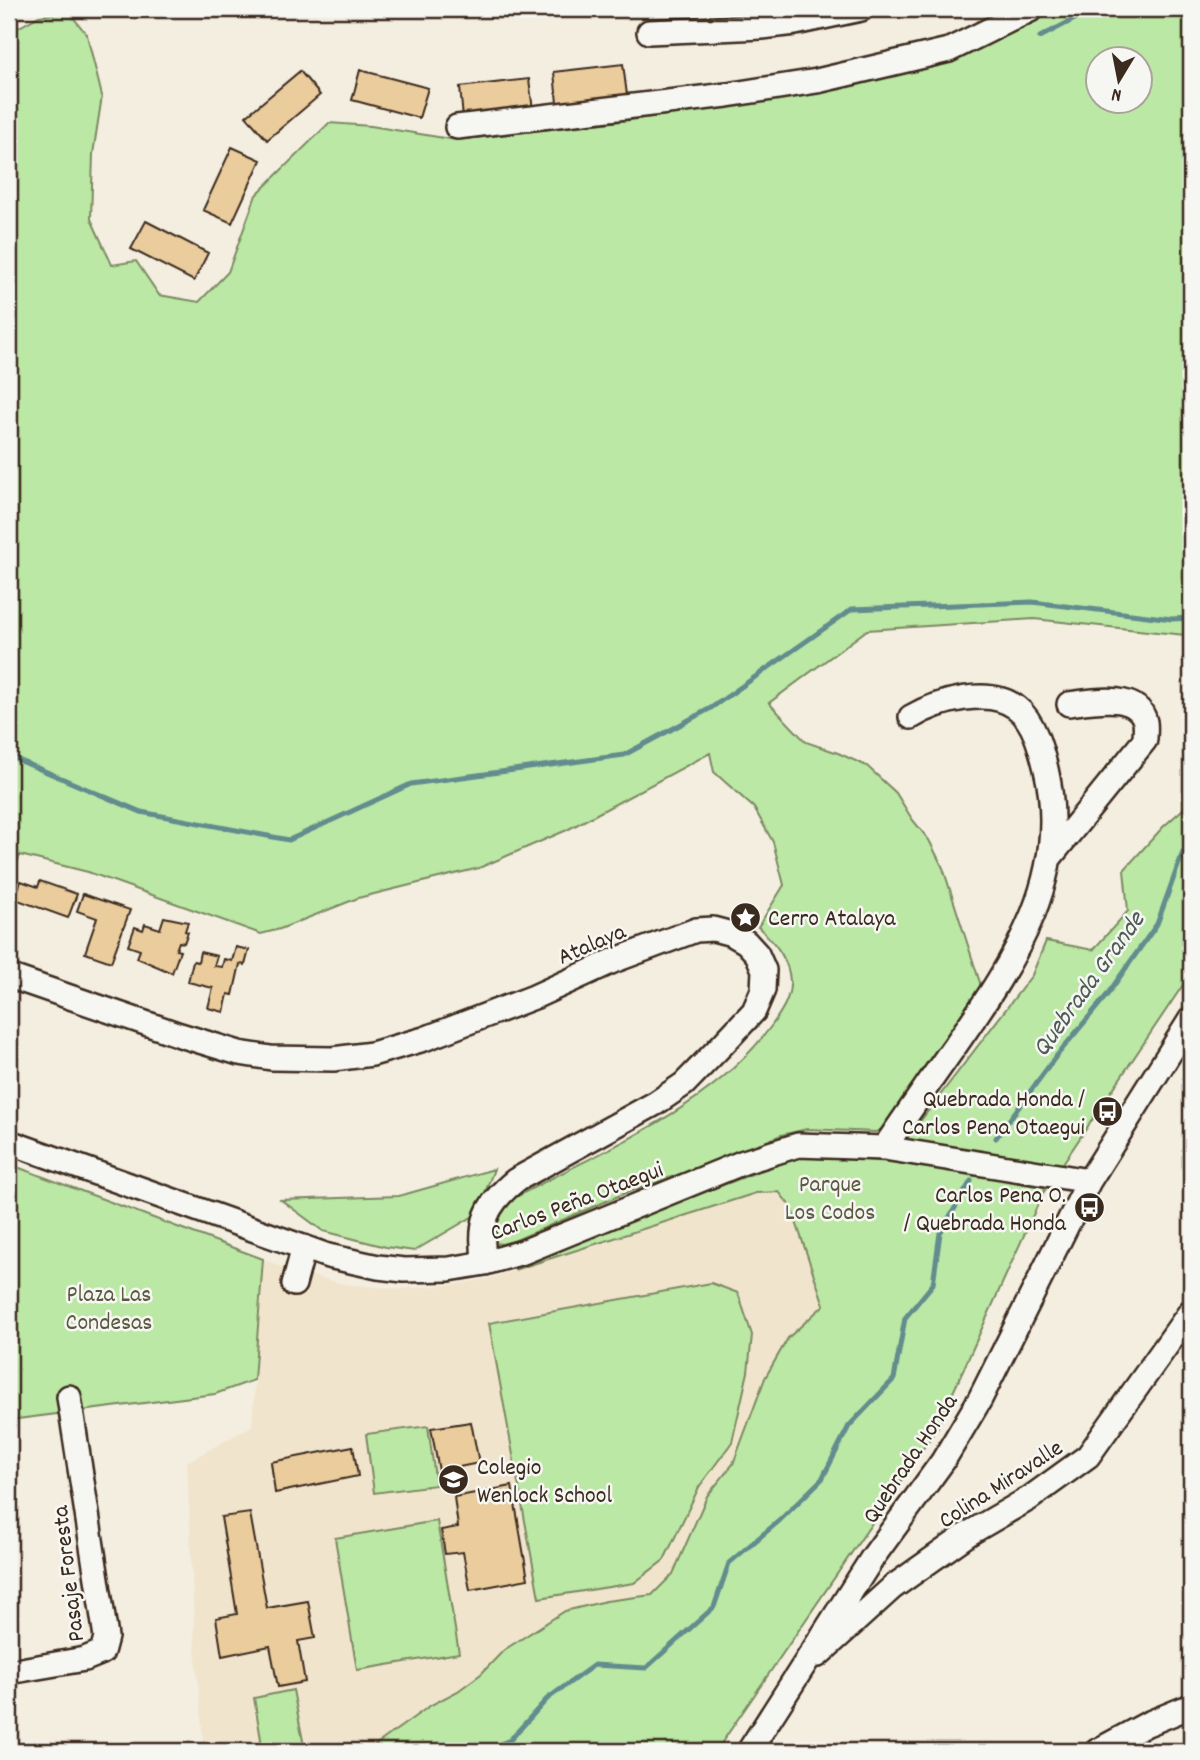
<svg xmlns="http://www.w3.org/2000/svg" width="1200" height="1760" viewBox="0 0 1200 1760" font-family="Dekko,sans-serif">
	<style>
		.built { fill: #f1e4cd }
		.green { fill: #bbe8a5; stroke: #7b8962; stroke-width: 2; fill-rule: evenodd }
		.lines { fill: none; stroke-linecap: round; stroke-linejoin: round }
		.stream { stroke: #628c8d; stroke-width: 5 }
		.building { fill: #eacc9d; stroke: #3b2a1e; stroke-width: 2 }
		.minor-casing { stroke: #3b2a1e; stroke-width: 28 }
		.minor { stroke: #f6f6f2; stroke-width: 23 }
		.labels { text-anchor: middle; stroke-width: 5; stroke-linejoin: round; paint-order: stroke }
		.poi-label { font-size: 24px; fill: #3b2a1e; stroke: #f6f6f2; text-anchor: start }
		.street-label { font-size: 24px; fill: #3b2a1e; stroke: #f6f6f2 }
		.park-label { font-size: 24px; fill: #5b5a40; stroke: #f6f6f2 }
		.water-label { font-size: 26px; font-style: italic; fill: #4e5b56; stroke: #f6f6f2 }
	</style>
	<rect width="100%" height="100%" fill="#f4eee1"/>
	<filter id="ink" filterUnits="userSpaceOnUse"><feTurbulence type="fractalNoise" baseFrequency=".0143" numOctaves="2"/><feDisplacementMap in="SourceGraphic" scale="14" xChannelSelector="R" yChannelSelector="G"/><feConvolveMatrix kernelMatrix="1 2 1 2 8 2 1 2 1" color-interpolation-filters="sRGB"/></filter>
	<g filter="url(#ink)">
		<path class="built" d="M779 1192 791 1207 824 1305 788 1338 733 1464 707 1496 673 1574 652 1595 606 1601 565 1611 504 1650 481 1674 458 1691 431 1705 367 1751H204L195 1648 187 1462 252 1426 263 1259 289 1270 344 1284 400 1289 457 1284 486 1279 604 1243 756 1193Z"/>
		<path class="green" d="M1063 9H1191V640L1185 635 1034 619 867 630 769 703 806 742 838 753 867 766 896 793 912 819 929 840 943 868 983 992 888 1126 876 1132 807 1129 781 1135 735 1155 623 1194 516 1240 502 1244 495 1243 492 1237 501 1209 511 1200C601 1149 709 1112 772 1025 781 1012 791 998 790 981 789 959 774 941 758 927L784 885 773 842 754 808 714 772 710 753 567 830 479 868 358 898 280 929 261 934 88 872 20 855 17 863 9 859V33L39 16 69 12 87 35 102 96 93 154 91 219 112 265 136 261 159 295 199 302 228 272 256 195 329 123 371 126 456 140 630 120 841 89 1022 26ZM1098 60H1140V102H1098Z
			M1191 802V973L1043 1193 937 1428 716 1751H367L431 1705 458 1691 481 1674 504 1650 565 1611 606 1601 652 1595 673 1574 707 1496 733 1464 765 1378 788 1338 824 1305 791 1207 779 1192 756 1193 514 1270 632 1220 757 1172 807 1155 889 1162 1032 975 1046 941 1093 950 1128 911 1124 870 1163 827Z
			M9 1164 263 1259 254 1380 215 1394 9 1420Z
			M494 1169 477 1214 414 1251 386 1247 323 1231 281 1200 399 1196Z
			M711 1283 738 1293 752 1335 748 1372 732 1442 699 1487 664 1560 634 1583 539 1598 489 1323Z
			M428 1426 436 1485 374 1493 366 1434Z
			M437 1521 459 1653 357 1670 335 1538Z
			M293 1690 305 1751H263L254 1698Z"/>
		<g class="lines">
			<path class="stream" d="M1040 37 1094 9
				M9 756 141 812 289 840 411 784 624 755 711 708 852 609 1032 602 1172 619 1191 618
				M996 1138 1054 1059 1107 995 1157 924 1183 852 1191 843
				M483 1751 510 1740 547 1699 594 1665 646 1668 714 1607 729 1563 779 1521 822 1479 849 1426 894 1379 905 1318 933 1284 940 1233 971 1181"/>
		</g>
		<path class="building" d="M623 64 627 95 557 103 554 72Z
			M360 70 428 88 419 118 352 100Z
			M300 71 320 95 267 140 246 116Z
			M529 79 533 110 463 118 460 87Z
			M232 147 261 160 232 223 203 210Z
			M146 221 208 253 194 281 131 249Z
			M21 881 38 887 40 881 77 894 68 918 15 899Z
			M83 894 130 910 111 962 85 953 97 918 77 911Z
			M164 917 188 922 185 931 188 932 184 943 179 942 176 950 180 951 172 973 137 958 140 950 128 946 135 927 143 930 145 924 160 929Z
			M236 947 249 950 245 965 240 964 233 995 228 994 224 1012 208 1008 213 988 188 982 193 961 198 962 200 952 217 956 214 966 222 967 224 959 232 961Z
			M471 1422 479 1463 439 1471 431 1428Z
			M353 1446 358 1476 275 1493 271 1462Z
			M512 1486 528 1579 470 1590 463 1552 445 1554 441 1530 458 1527 454 1497Z
			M250 1513 267 1608 308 1601 315 1638 298 1641 305 1682 278 1687 270 1646 222 1656 216 1618 237 1614 221 1517Z"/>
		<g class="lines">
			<defs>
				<path id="minor" d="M649 32 762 27 795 23 861 9
					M457 127 727 95 817 81 949 50 1032 9
					M1051 856 1145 740C1145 734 1146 728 1145 722 1139 691 1091 701 1069 704
					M9 976 180 1035 239 1053 271 1058 333 1059 372 1054 424 1039 534 997 613 961 696 930 713 929 732 934 746 942 757 954 764 970 763 990 754 1011 723 1044 684 1084 656 1103 516 1180C485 1205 478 1224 485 1263
					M9 1142 328 1256 378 1267 404 1270 449 1269 485 1263 523 1252 744 1162 798 1145 884 1148 1089 1181
					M884 1148C908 1113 932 1078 957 1043 1015 960 1071 875 1046 769 1041 749 1034 721 1017 708 990 686 938 701 911 717
					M294 1284 304 1247
					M818 1655 893 1587 968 1534 1030 1498 1088 1456 1191 1311
					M9 1672 85 1659 102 1652 106 1637 69 1397
					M749 1751 873 1557 943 1461 980 1399 1089 1181 1191 1019
					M1097 1751 1147 1724 1191 1706"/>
			</defs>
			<use href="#minor" class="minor-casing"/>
			<use href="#minor" class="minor"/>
		</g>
	</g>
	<defs>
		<symbol id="sight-disc" viewBox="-11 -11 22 22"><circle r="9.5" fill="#3b2a1e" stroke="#f6f6f2"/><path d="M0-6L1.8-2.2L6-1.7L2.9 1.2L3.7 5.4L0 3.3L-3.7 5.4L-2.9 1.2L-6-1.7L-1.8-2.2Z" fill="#fff"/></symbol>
		<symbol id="bus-disc" viewBox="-11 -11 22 22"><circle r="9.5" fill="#3b2a1e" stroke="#f6f6f2"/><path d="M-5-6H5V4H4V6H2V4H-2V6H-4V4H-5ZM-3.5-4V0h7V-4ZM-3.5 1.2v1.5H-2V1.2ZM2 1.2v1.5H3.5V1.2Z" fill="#fff"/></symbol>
		<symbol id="school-disc" viewBox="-11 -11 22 22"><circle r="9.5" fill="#3b2a1e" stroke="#f6f6f2"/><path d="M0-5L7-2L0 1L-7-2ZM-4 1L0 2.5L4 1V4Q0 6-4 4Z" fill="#fff"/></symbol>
	</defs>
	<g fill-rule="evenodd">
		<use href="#sight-disc" x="728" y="900" width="35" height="35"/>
		<use href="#bus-disc" x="1090" y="1094" width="35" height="35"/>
		<use href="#bus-disc" x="1072" y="1190" width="35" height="35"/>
		<use href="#school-disc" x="436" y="1462" width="35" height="35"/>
	</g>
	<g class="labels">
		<g class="poi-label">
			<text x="768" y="925">Cerro Atalaya</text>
			<text x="1085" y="1106" text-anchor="end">Quebrada Honda /<tspan x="1085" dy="28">Carlos Pena Otaegui</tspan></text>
			<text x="1066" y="1202" text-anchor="end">Carlos Pena O.<tspan x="1066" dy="28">/ Quebrada Honda</tspan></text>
			<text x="477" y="1474">Colegio<tspan x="477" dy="28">Wenlock School</tspan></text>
		</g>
		<g class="street-label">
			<text transform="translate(591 943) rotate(-23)" y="8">Atalaya</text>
			<text transform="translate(576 1200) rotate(-21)" y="8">Carlos Peña Otaegui</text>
			<text transform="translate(909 1458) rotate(-56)" y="8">Quebrada Honda</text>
			<text transform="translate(1000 1483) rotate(-33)" y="8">Colina Miravalle</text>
			<text transform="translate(67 1574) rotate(-97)" y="8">Pasaje Foresta</text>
		</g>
		<g class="park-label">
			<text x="830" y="1191">Parque<tspan x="830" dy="28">Los Codos</tspan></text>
			<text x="109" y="1301">Plaza Las<tspan x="109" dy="28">Condesas</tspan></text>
		</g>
		<g class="water-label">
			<text transform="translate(1087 983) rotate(-54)" y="9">Quebrada Grande</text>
		</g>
	</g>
	<rect width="1200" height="1760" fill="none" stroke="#f6f6f2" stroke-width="35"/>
	<rect x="18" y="18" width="1165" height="1725" fill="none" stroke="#3b2a1e" stroke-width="2.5" filter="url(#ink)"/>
	<g transform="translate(1119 80) rotate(190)"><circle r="33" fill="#f6f6f2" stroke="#aba49d" stroke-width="2"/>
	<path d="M0-5L12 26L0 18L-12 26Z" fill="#3b2a1e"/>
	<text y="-10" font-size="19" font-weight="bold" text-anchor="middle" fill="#3b2a1e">N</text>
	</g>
</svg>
